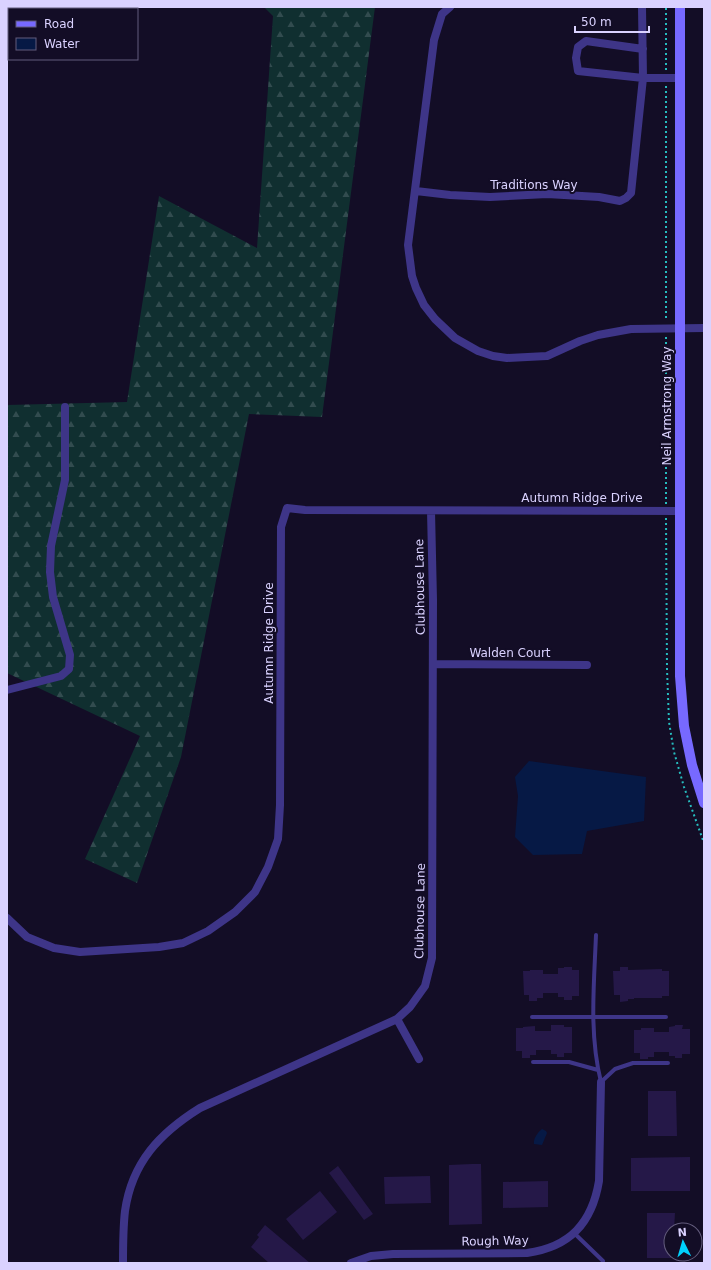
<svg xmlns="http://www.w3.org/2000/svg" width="711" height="1270" viewBox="0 0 711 1270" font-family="'DejaVu Sans',sans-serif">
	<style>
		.forest { fill: url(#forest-firs) }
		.water { fill: #061945 }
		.building { fill: #251848 }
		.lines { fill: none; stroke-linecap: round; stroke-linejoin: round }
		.path { stroke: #26bdbf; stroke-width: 2; stroke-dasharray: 2 3; stroke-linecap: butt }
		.lane { stroke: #3e3588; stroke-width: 4 }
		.street { stroke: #3e3588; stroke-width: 8 }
		.secondary { stroke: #7769ff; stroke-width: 10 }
		.labels { text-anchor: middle; stroke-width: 4; stroke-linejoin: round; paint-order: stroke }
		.street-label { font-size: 12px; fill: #dad2ff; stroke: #130d26 }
	</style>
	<defs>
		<pattern id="forest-firs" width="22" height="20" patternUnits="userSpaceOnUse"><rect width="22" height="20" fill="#102f30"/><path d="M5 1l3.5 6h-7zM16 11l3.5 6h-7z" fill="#324c4f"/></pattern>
	</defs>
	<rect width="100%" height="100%" fill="#130d26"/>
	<path class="forest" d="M264 7H375L322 417 249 414 181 757 137 883 85 859 140 736 7 673V405L127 402 159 196 257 248 273 16Z"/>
	<path class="water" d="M529 761 646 777 644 821 587 831 582 854 533 855 515 837 518 796 515 777Z
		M542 1129 546 1131 547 1133 542 1145 534 1144C533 1139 538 1132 542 1129Z"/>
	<path class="building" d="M564 967H572V970H579V996H572V1000H564V997H558V993H543V998H537V1001H529V995H524L523 971H530V970H543V974H558V968H564Z
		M620 967H628V970L662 969V971H669V996H662V998H634V999H628V1001L620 1002V995H614L613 971H620Z
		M551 1025H564V1027H572V1053H564V1057H557V1054H551V1050H536V1055H530V1058H522V1051H516V1028H523V1027L535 1026V1031H551Z
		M675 1025H683L682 1029H690V1054H682V1058H675V1056H669V1052H654V1057H648V1059H640V1053H634V1030H641V1028H654V1032H669V1027L675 1026Z
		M648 1091H676L677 1136H648Z
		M690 1157V1191H631V1158Z
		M472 1164H481L482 1224 449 1225V1165Z
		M338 1166 373 1214 364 1220 329 1173Z
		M430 1176 431 1203 385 1204 384 1177Z
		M548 1181V1207L503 1208V1182Z
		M320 1191 337 1212 303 1240 286 1219Z
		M647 1213H675L674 1230H671V1258H647Z
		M265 1225 310 1263H269L251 1247 259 1237 257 1235Z"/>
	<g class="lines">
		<path class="path" d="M666 70V7
			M666 86V320
			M666 504V336
			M666 518 667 669 669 722 674 752 684 787 704 843"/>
		<path class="lane" d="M596 935C594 985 589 1034 601 1082L615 1069 633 1063H668
			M532 1017H666
			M533 1062H569L598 1070
			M574 1233 603 1261"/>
		<path class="street" d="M450 7 442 14 434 40 408 245 412 276 416 288 424 305 435 319 455 338 478 351 493 356 507 358 547 356 580 341 598 335 631 329 704 328
			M642 7 643 78H680
			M416 191 450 195 490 197 547 194 599 197 620 201 626 198 631 193 643 78 578 71 576 58 578 47 586 41 643 49
			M433 664 587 665
			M7 690 61 676 69 669 70 655 53 597 50 572 51 546 65 480V407
			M7 918 27 937 54 948 80 952 159 947 183 943 208 931 235 912 255 892 268 867 278 839 280 805 281 527 287 508 305 510 680 511
			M397 1019 419 1059
			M123 1263C123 1246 123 1228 125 1211 132 1162 160 1133 200 1108L397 1019 410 1007 425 986 432 958 433 600 431 511
			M351 1263 371 1256 393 1254 527 1253C570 1247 592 1223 599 1181L601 1082"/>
		<path class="secondary" d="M680 7V676L684 726 692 765 704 803"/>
	</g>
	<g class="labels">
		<g class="street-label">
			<text x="534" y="189">Traditions Way</text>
			<text transform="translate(667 406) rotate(-90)" y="4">Neil Armstrong Way</text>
			<text x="582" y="502">Autumn Ridge Drive</text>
			<text transform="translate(420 587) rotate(-91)" y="4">Clubhouse Lane</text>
			<text transform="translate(269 643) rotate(-90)" y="4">Autumn Ridge Drive</text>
			<text x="510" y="657">Walden Court</text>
			<text transform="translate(420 911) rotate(-89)" y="4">Clubhouse Lane</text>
			<text transform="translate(495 1241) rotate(-1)" y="4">Rough Way</text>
		</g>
	</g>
	<rect width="711" height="1270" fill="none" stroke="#dad2ff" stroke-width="16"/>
	<rect x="8" y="8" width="130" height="52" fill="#130d26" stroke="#635c7d"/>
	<rect x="16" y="21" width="20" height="6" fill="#7769ff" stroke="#635c7d"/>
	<text x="44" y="28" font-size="12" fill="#dad2ff">Road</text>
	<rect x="16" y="38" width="20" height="12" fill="#061945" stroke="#635c7d"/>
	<text x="44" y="48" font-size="12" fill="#dad2ff">Water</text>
	<g transform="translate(683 1242) rotate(355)"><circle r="19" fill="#130d26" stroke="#635c7d"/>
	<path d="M0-3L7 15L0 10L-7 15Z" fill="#00d1fd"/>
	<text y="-6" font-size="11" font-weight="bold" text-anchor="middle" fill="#dad2ff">N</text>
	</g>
	<path d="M575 26v6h74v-6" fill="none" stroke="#dad2ff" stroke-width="2"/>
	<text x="581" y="26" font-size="12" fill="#dad2ff" stroke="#130d26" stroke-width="3" paint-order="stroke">50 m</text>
</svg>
